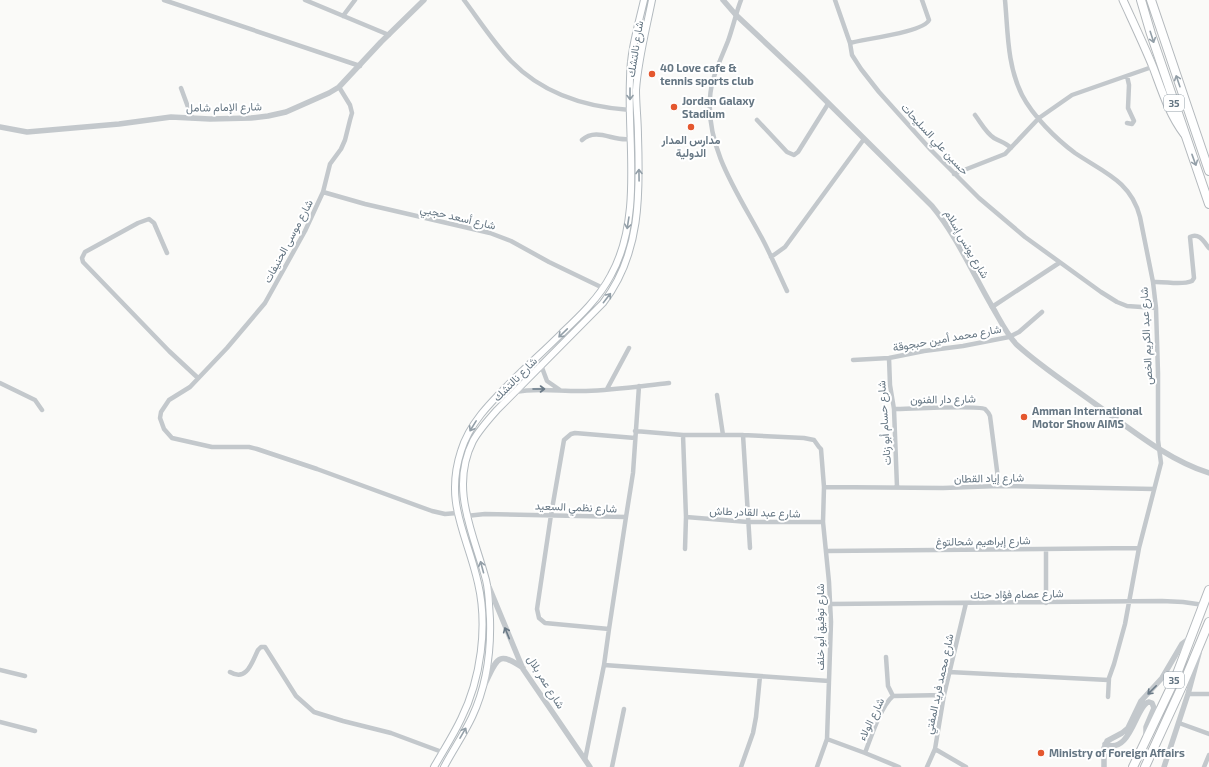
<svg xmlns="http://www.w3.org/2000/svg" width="1209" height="767" viewBox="0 0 1209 767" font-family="'Exo 2',Vazirmatn,sans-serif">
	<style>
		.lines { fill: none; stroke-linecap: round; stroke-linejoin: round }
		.secondary-casing { stroke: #b3babf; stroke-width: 8 }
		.trunk-casing { stroke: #b4b9bd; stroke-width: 9 }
		.motorway-casing { stroke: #b4b9bd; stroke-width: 10 }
		.minor { stroke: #c3c8cc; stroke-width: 4.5 }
		.tertiary { stroke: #c3c8cc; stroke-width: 5.5 }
		.secondary { stroke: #fff; stroke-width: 6 }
		.trunk { stroke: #fff; stroke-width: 7 }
		.motorway { stroke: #fff; stroke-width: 8 }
		.oneway { stroke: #939fa8 }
		.oneway2 { stroke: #6a7a87 }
		.poi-dot { fill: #e4572e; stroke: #fff; stroke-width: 1.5 }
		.labels { text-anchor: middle; stroke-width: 4; stroke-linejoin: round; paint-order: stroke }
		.shield { fill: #fff; stroke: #939fa8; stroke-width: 1 }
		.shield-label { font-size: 10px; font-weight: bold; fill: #657683 }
		.street-label { font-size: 11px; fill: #657683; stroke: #fff }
		.poi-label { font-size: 11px; font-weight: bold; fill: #657683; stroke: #fff; text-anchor: start }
	</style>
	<rect width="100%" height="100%" fill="#fafaf8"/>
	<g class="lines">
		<defs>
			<path id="secondary" d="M434 767C443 751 453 736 461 719 481 679 488 626 478 583 467 534 444 503 461 451 469 424 490 403 510 383 527 366 545 350 562 333 580 316 599 298 611 275 643 217 627 142 630 79 630 52 638 26 644 0
				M444 767C453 750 464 734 472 717 486 687 491 651 490 619 489 606 489 592 486 580 474 534 449 489 473 441 479 430 488 420 497 410L603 303C641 254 640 194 638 136 638 121 636 105 636 90 638 60 646 30 652 0"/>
			<path id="trunk" d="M1123 0C1133 22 1144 45 1153 67 1162 91 1169 114 1184 134"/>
			<path id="motorway" d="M1141 0 1151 34 1209 204
				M1151 0 1209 171
				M1133 767 1175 679 1209 590
				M1145 767 1184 682 1209 622"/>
		</defs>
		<use href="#secondary" class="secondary-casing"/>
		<use href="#trunk" class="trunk-casing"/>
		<use href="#motorway" class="motorway-casing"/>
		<path class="minor" d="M164 0 360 66
			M305 0 389 35
			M464 0C479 20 493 42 511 61 543 94 585 107 630 110
			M741 0C736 13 733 27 728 41 721 59 711 78 710 98 706 152 742 199 765 244 773 260 780 276 787 291
			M835 0 850 43 852 55 861 69 879 92 931 150 979 198 1025 237 1101 292 1117 302 1127 306 1156 308
			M1005 0C1008 32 1007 65 1022 95 1033 116 1056 139 1075 153 1103 172 1131 181 1140 217L1153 282 1156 308 1158 373V440L1161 463 1139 548 1125 624 1114 664 1109 678 1108 697
			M343 16 355 0
			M850 43C864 39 924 32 929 20L922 0
			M1127 76 1129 85 1128 108 1134 121 1132 124 1127 123
			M339 87 350 105 352 113 350 120 345 140 341 149 330 164 323 192 305 231 265 303 227 348 190 387 169 400 161 412 160 418 164 429 172 438 212 447H249L257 449 317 469 432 511 445 514 457 513
			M181 88 192 118
			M975 115C981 123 986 133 994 138 1001 142 1006 143 1011 148
			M757 120 787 152 794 155 798 152 828 104
			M582 140C597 127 614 142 630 139
			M954 174 1005 154 1039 118 1072 95 1152 67
			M323 192 365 204 490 233 511 241 549 262 603 288
			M167 253 154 223 149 219 138 223 85 252 82 258 83 262 169 351 198 378
			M771 257 785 247 864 139
			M1153 282C1166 281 1180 286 1192 281L1194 278 1190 237C1199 232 1204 242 1209 248
			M992 307 1059 263
			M889 358 890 385 894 409 897 487
			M853 360 889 358 924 351 963 346 1009 337 1019 332 1042 312
			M541 365 547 381 560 390
			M0 383 35 400 42 410
			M607 389 629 348
			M515 392C539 387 562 392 586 391 613 390 641 386 669 383
			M717 395 723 435
			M894 409C907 409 977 405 985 409 987 411 989 413 990 416L999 486
			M635 431 683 435H743L804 438 814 440 819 447 821 449 824 487 823 522 829 582 831 622 827 739 865 753 899 767
			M683 435 686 517 685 549
			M743 435 750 548
			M824 487 943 488 999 486 1154 489
			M466 516 485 514 626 517 633 473 639 386
			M686 517 748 522H823
			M1046 549V603
			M827 551 1139 548
			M830 604 1162 601 1183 602 1204 605
			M609 629 626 517
			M886 657 888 686 893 696
			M604 665 609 629 545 623 539 618 537 609 551 515 564 440 571 434 575 433 635 438
			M0 670 25 676
			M230 672C247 682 252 662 258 650L261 647H265L296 696 314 712 343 721 391 733 442 752
			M949 672 1108 680
			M1188 694H1209
			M0 722 35 731
			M1179 723 1209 734
			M935 749 966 767
			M865 753C871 737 881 706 893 696L944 695
			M585 760 604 665 829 681
			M612 767 624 709
			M741 767 753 733 756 717 760 676
			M817 767 827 739
			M927 767 935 749 944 695 966 603
			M1204 767 1209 755"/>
		<path class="tertiary" d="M723 0 736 15 802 77 932 206C957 236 973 274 993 308 1000 320 1006 333 1016 344 1040 366 1068 384 1094 403 1131 429 1166 459 1209 473
			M0 127 27 132 119 124 171 117 210 119 251 118 268 116 286 112 329 93 339 87 381 42 424 0
			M489 587 523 669 590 767
			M485 684C497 659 497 650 523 668
			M1105 744C1131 756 1136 704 1149 702L1152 703 1154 708 1146 727V738
			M1104 767V748L1107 741 1122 733 1128 728 1141 701 1162 678 1182 644 1190 638
			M1164 767 1188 694 1199 653"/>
		<use href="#secondary" class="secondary"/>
		<use href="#trunk" class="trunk"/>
		<use href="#motorway" class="motorway"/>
	</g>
	<defs><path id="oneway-shaft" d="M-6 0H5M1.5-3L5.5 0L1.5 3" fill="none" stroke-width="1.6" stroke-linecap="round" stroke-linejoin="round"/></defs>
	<g class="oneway">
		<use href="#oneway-shaft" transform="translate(1152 37) rotate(72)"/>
		<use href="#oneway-shaft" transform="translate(1178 81) rotate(-109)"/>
		<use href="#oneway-shaft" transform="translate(630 94) rotate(90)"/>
		<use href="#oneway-shaft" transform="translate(1194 160) rotate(70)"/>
		<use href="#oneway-shaft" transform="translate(639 175) rotate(-91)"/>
		<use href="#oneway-shaft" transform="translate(628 223) rotate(99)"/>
		<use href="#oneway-shaft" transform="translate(607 298) rotate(-52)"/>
		<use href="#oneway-shaft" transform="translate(563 333) rotate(136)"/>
		<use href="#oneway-shaft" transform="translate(473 426) rotate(122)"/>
		<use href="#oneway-shaft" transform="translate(482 567) rotate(-105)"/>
		<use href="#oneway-shaft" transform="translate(463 733) rotate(-60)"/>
	</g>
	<g class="oneway2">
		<use href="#oneway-shaft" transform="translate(539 389)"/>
		<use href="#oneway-shaft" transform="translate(507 633) rotate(-112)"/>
		<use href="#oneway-shaft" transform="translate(1152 690) rotate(135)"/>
	</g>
	<g class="poi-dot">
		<circle cx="652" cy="74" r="4"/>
		<circle cx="674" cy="107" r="4"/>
		<circle cx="691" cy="127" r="4"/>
		<circle cx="1024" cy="417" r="4"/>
		<circle cx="1041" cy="753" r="4"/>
	</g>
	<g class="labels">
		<g class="shield">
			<rect x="1164" y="95" width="20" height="16" rx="3"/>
			<rect x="1164" y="672" width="20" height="16" rx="3"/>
		</g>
		<g class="shield-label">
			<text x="1174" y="107">35</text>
			<text x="1174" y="684">35</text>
		</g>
		<g class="street-label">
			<text transform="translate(635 49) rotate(-81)" y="4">شارع نالتشك</text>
			<text transform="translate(224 107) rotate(-1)" y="4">شارع الإمام شامل</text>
			<text transform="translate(935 139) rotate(47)" y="4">حسين علي السليحات</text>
			<text transform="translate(458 217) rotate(13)" y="4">شارع أسعد حجبي</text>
			<text transform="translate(288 241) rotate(-62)" y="4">شارع موسى الحنيفات</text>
			<text transform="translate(967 244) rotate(60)" y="4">شارع يونس إسلام</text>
			<text transform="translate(1146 336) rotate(-93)" y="4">شارع عبد الكريم الخص</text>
			<text transform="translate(947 338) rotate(-10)" y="4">شارع محمد أمين حبجوقة</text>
			<text transform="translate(515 379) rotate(-45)" y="4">شارع نالتشك</text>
			<text transform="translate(943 399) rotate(-1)" y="4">شارع دار الفنون</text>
			<text transform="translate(884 423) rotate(-94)" y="4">شارع حسام أبو زنات</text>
			<text transform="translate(989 478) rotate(-1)" y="4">شارع إياد القطان</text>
			<text transform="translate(576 507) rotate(2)" y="4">شارع نظمي السعيد</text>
			<text transform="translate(755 512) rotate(2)" y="4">شارع عبد القادر طاش</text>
			<text transform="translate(983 541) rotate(-1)" y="4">شارع إبراهيم شحالتوغ</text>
			<text transform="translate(1017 594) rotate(-1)" y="4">شارع عصام فؤاد حتك</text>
			<text transform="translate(820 627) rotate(-90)" y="4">شارع توفيق أبو خلف</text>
			<text transform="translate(546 682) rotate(58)" y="4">شارع عمر بلال</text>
			<text transform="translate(939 684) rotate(-78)" y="4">شارع محمد فريد المفتي</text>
			<text transform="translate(871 719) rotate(-64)" y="4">شارع الولاء</text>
		</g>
		<g class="poi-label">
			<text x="660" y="72">40 Love cafe &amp;<tspan x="660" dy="13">tennis sports club</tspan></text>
			<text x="682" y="105">Jordan Galaxy<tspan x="682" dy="13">Stadium</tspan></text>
			<text x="691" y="144" text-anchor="middle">مدارس المدار<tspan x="691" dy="13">الدولية</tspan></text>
			<text x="1032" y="415">Amman International<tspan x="1032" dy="13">Motor Show AIMS</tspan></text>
			<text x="1049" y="757">Ministry of Foreign Affairs</text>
		</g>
	</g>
</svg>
